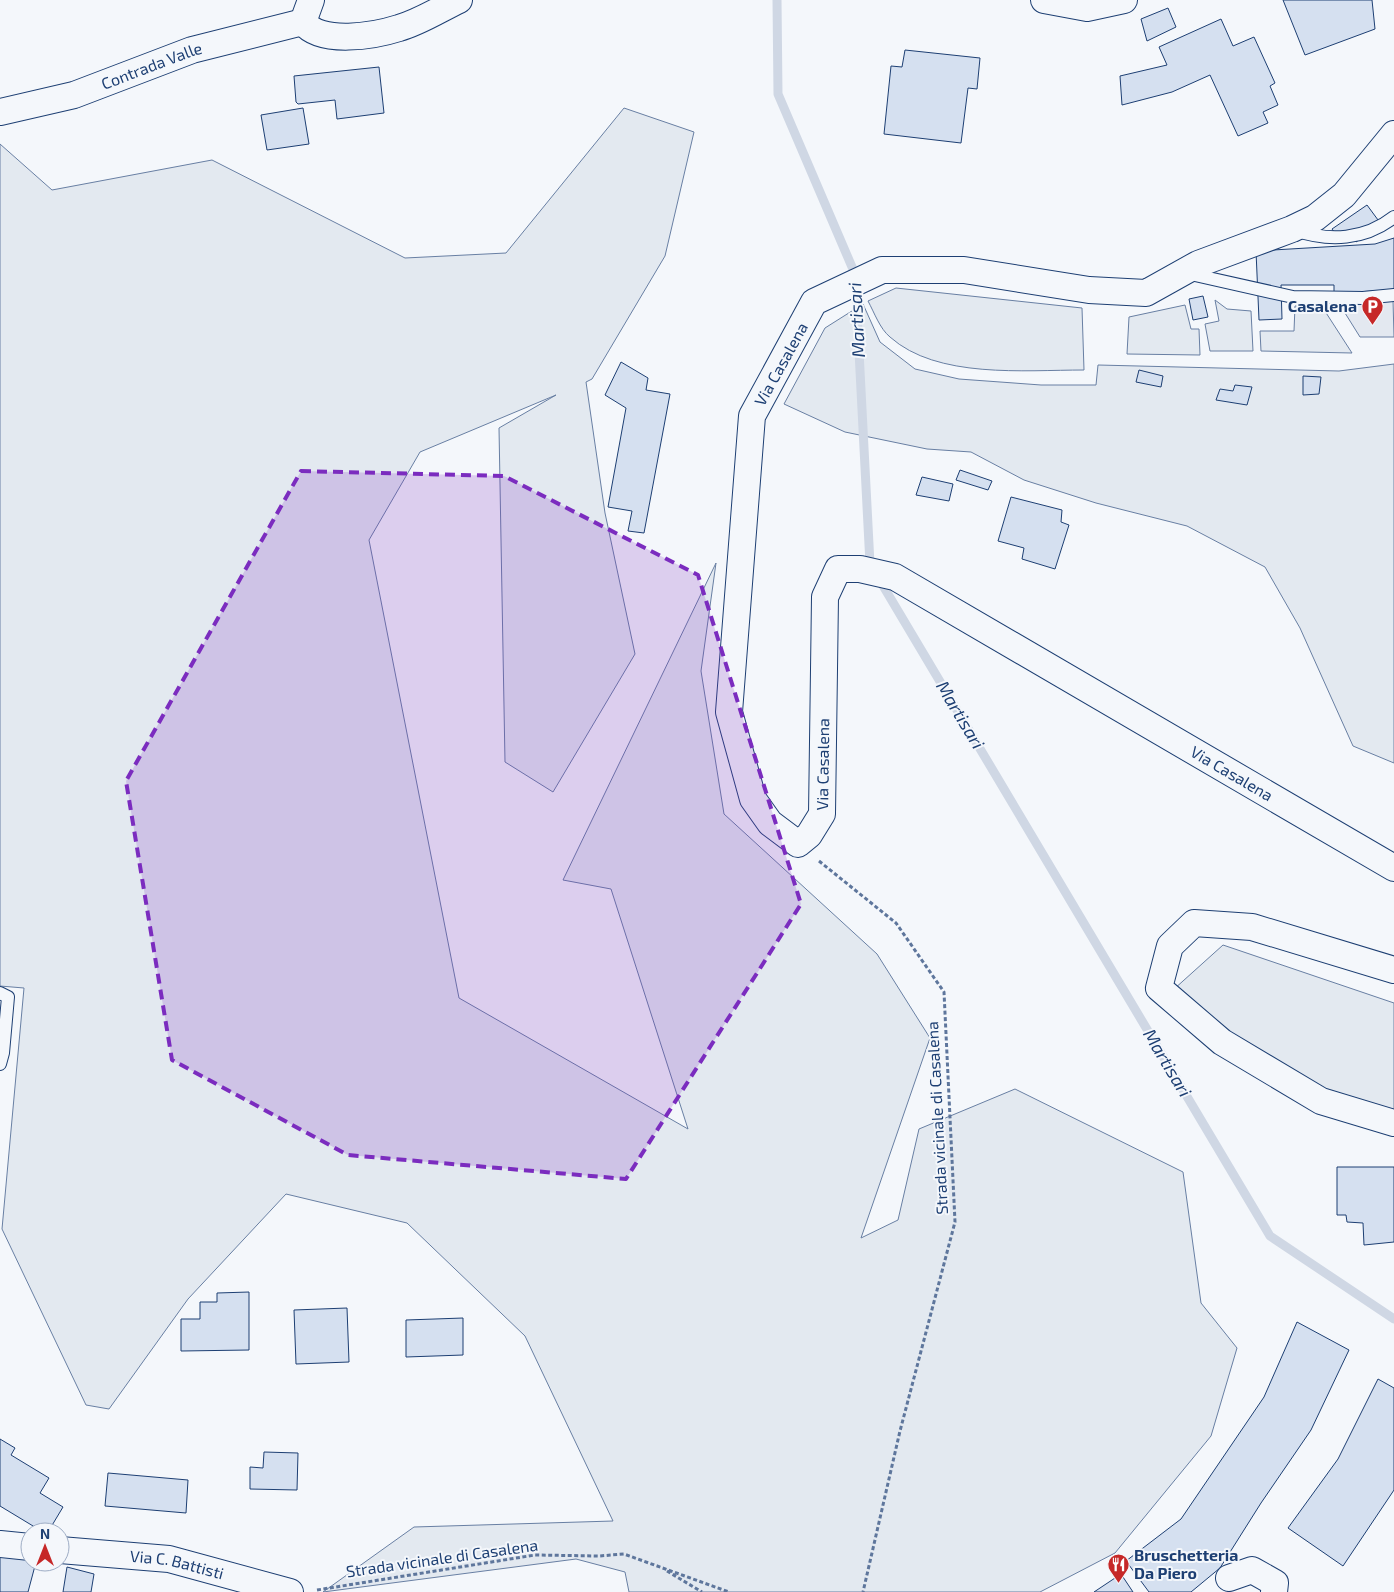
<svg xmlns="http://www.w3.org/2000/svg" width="1394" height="1592" viewBox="0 0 1394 1592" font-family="'Exo 2',sans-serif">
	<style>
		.green { fill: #e3e9f0; stroke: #687fa3 }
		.parking { fill: #e3e8f0; stroke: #687fa3 }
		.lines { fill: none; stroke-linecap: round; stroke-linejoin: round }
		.stream { stroke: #cfd7e4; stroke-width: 9 }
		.building { fill: #d5e0f0; stroke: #1d3f73 }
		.service-casing { stroke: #1d3f73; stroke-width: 14 }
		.minor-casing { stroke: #1d3f73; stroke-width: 28 }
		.path { stroke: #5e769c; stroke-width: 3; stroke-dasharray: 4 2.5; stroke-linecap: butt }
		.service { stroke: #f4f7fb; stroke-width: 12 }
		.minor { stroke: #f4f7fb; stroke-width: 26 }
		.marked { fill: #7b2cbf; fill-opacity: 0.2; stroke: #7b2cbf; stroke-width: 4; stroke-dasharray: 10 6; stroke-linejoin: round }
		.labels { text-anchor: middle; stroke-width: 4; stroke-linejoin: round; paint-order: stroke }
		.street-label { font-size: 16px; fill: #1d3f73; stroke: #f4f7fb }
		.poi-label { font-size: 16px; font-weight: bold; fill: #1d3f73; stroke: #f4f7fb; text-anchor: end }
		.water-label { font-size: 18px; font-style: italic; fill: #1d3f73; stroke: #f4f7fb }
	</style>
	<rect width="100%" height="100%" fill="#f4f7fb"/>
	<path class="green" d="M624 108 694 132 665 256 592 379 586 382 605 513 635 654 553 792 505 762 499 428 556 395 420 452 369 540 459 998 688 1129 611 889 563 880 716 563 701 671 724 814 877 954 930 1038 861 1238 898 1220 919 1129 1015 1089 1183 1172 1201 1303 1237 1348 1211 1436 1115 1553 1040 1592H629L625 1572 576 1559 323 1592 414 1527 613 1521 525 1336 407 1223 286 1194 188 1299 109 1409 86 1405 2 1229 24 988 0 986V144L52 190 212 160 405 258 506 253Z
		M896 288 1082 308 1084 370C1024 370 937 379 890 337 880 329 874 312 868 301Z
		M1215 300 1227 309 1251 311 1253 351H1210L1205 324 1219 321Z
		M863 304 880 342 915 369 959 379 1041 385H1096L1098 365 1339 371 1394 364V763L1353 746 1300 628 1265 567 1187 526 1096 503 1024 480 971 452 927 449 845 432 784 404 825 328Z
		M1185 305 1191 329H1199L1200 355 1127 354 1129 317Z
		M1321 305 1352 353 1261 351 1260 331H1294L1295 306Z
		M1223 945 1394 1003V1130L1228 1049 1173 990Z"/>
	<path class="parking" d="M1393 300 1394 337H1360L1340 305Z"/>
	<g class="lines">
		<path class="stream" d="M777 0 778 94 855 274 870 564 873 568
			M879 579 1270 1236 1394 1319"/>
	</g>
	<path class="building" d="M1283 0H1372L1375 29 1305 55Z
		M1168 8 1176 27 1147 41 1141 19Z
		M1221 19 1233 46 1254 37 1275 83 1270 86 1278 105 1263 112 1268 123 1238 136 1210 75 1172 92 1122 105 1120 76 1167 65 1159 47Z
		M905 50 980 58 977 89 968 88 961 143 884 134 891 66 902 67Z
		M379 67 384 113 337 119 335 100 298 104 296 102 294 76Z
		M303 108 309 144 267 150 261 115Z
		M1367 205 1381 224 1356 242 1352 234 1341 242 1332 229Z
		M1394 238V290L1334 293V285H1281L1282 319 1259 320 1256 251 1375 244Z
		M1203 296 1208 317 1193 320 1189 299Z
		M621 362 648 378 646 390 670 394 644 533 628 531 632 511 608 507 626 408 605 395Z
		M1139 370 1163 376 1161 387 1136 382Z
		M1303 376 1321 377 1319 394 1303 395Z
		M1235 385 1252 387 1247 405 1216 400 1220 389 1233 391Z
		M960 470 992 481 988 490 956 480Z
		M922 477 953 484 949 501 916 495Z
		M1011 497 1062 510 1061 522 1069 525 1055 569 1022 559 1024 548 998 541Z
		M1337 1167H1394V1242L1364 1245 1363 1223 1347 1222 1346 1215H1337Z
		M249 1292V1350L181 1351V1319H200V1302H217V1293Z
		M347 1308 349 1362 296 1364 294 1310Z
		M463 1318V1355L406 1357V1320Z
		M1297 1322 1349 1350 1311 1430 1261 1503 1220 1568 1191 1592H1149L1126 1561 1181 1519 1264 1397Z
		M1378 1379 1394 1388V1490L1343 1566 1288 1528 1338 1459Z
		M0 1439 15 1448 11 1455 49 1478 40 1493 63 1507 48 1532H43L0 1506Z
		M264 1452 298 1453 297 1490 250 1489V1467L263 1468Z
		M108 1473 188 1480 186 1513 105 1506Z
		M0 1551 30 1558V1562H36L28 1592H0Z
		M67 1567 94 1574 91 1592H63Z
		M1121 1574 1133 1592H1094Z"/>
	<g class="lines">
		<defs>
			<path id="service" d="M1295 230C1329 242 1365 240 1394 217
				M1186 273 1293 297 1363 298 1394 295
				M0 993 8 997 3 1053 0 1064"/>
			<g id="minor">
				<path d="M1044 0 1087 8 1124 0"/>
				<path d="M303 22C321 45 374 36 399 28 420 22 440 9 459 0"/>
				<path d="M303 22 311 0"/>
				<path id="s1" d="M0 112 74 95 192 50 303 22"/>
				<path id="s2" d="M1394 134 1344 195 1315 218 1292 229 1198 264 1146 293 1089 290 964 270H882L814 302 752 416 729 712 753 799 770 823 798 844 809 835 822 814 825 597 838 569H860L895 577 1394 868"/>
				<path d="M1394 970 1252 927 1194 923 1170 946 1159 988 1222 1042 1321 1101 1394 1123"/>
				<path d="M0 1544 30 1547"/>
				<path id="s3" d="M60 1550 169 1559 290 1592"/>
				<path d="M1229 1578 1252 1570 1275 1583 1274 1592"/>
			</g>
		</defs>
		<use href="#service" class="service-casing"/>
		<use href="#minor" class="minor-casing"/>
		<path class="path" d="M819 861 896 923 944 992 955 1222 900 1431 863 1592
			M667 1571 702 1592
			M317 1590 535 1555 599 1556 624 1554 729 1592"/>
		<use href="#service" class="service"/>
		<use href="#minor" class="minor"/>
	</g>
	<path class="marked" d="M301 471 504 476 698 575 801 904 626 1179 348 1155 172 1060 126 781Z"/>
	<defs>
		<symbol id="parking-pin" viewBox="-11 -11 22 30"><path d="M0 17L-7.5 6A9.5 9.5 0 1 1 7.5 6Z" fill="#c62828" stroke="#f4f7fb"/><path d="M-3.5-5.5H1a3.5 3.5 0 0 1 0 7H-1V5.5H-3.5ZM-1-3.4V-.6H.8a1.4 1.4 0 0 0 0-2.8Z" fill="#fff"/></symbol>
		<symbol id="restaurant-pin" viewBox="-11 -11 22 30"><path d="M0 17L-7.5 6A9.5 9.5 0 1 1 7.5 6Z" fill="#c62828" stroke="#f4f7fb"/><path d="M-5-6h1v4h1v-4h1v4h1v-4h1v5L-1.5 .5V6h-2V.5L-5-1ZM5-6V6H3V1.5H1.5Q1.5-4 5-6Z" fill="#fff"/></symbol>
	</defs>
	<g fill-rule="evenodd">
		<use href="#parking-pin" x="1360" y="294" width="25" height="34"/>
		<use href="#restaurant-pin" x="1106" y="1552" width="25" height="34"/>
	</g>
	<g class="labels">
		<g class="street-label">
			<text dy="6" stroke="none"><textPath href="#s1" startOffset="159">Contrada Valle</textPath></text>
			<text transform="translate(781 364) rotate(-61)" y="6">Via Casalena</text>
			<text dy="6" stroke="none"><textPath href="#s2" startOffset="1312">Via Casalena</textPath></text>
			<text dy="6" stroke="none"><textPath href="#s2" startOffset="1958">Via Casalena</textPath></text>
			<text transform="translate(937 1118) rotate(-93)" y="6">Strada vicinale di Casalena</text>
			<text transform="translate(442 1558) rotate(-8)" y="6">Strada vicinale di Casalena</text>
			<text dy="6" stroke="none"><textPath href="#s3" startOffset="118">Via C. Battisti</textPath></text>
		</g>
		<g class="poi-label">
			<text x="1357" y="312">Casalena</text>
			<text x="1134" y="1561" text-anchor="start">Bruschetteria<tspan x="1134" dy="18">Da Piero</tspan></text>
		</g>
		<g class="water-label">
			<text transform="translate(857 320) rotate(-93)" y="6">Martisari</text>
			<text transform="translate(960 715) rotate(59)" y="6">Martisari</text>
			<text transform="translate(1167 1063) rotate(59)" y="6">Martisari</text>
		</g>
	</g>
	<g transform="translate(45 1547)"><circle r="24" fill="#f4f7fb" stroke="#9eadc5"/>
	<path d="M0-4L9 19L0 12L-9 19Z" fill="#c62828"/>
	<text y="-8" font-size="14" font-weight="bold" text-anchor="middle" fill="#1d3f73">N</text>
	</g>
</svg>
